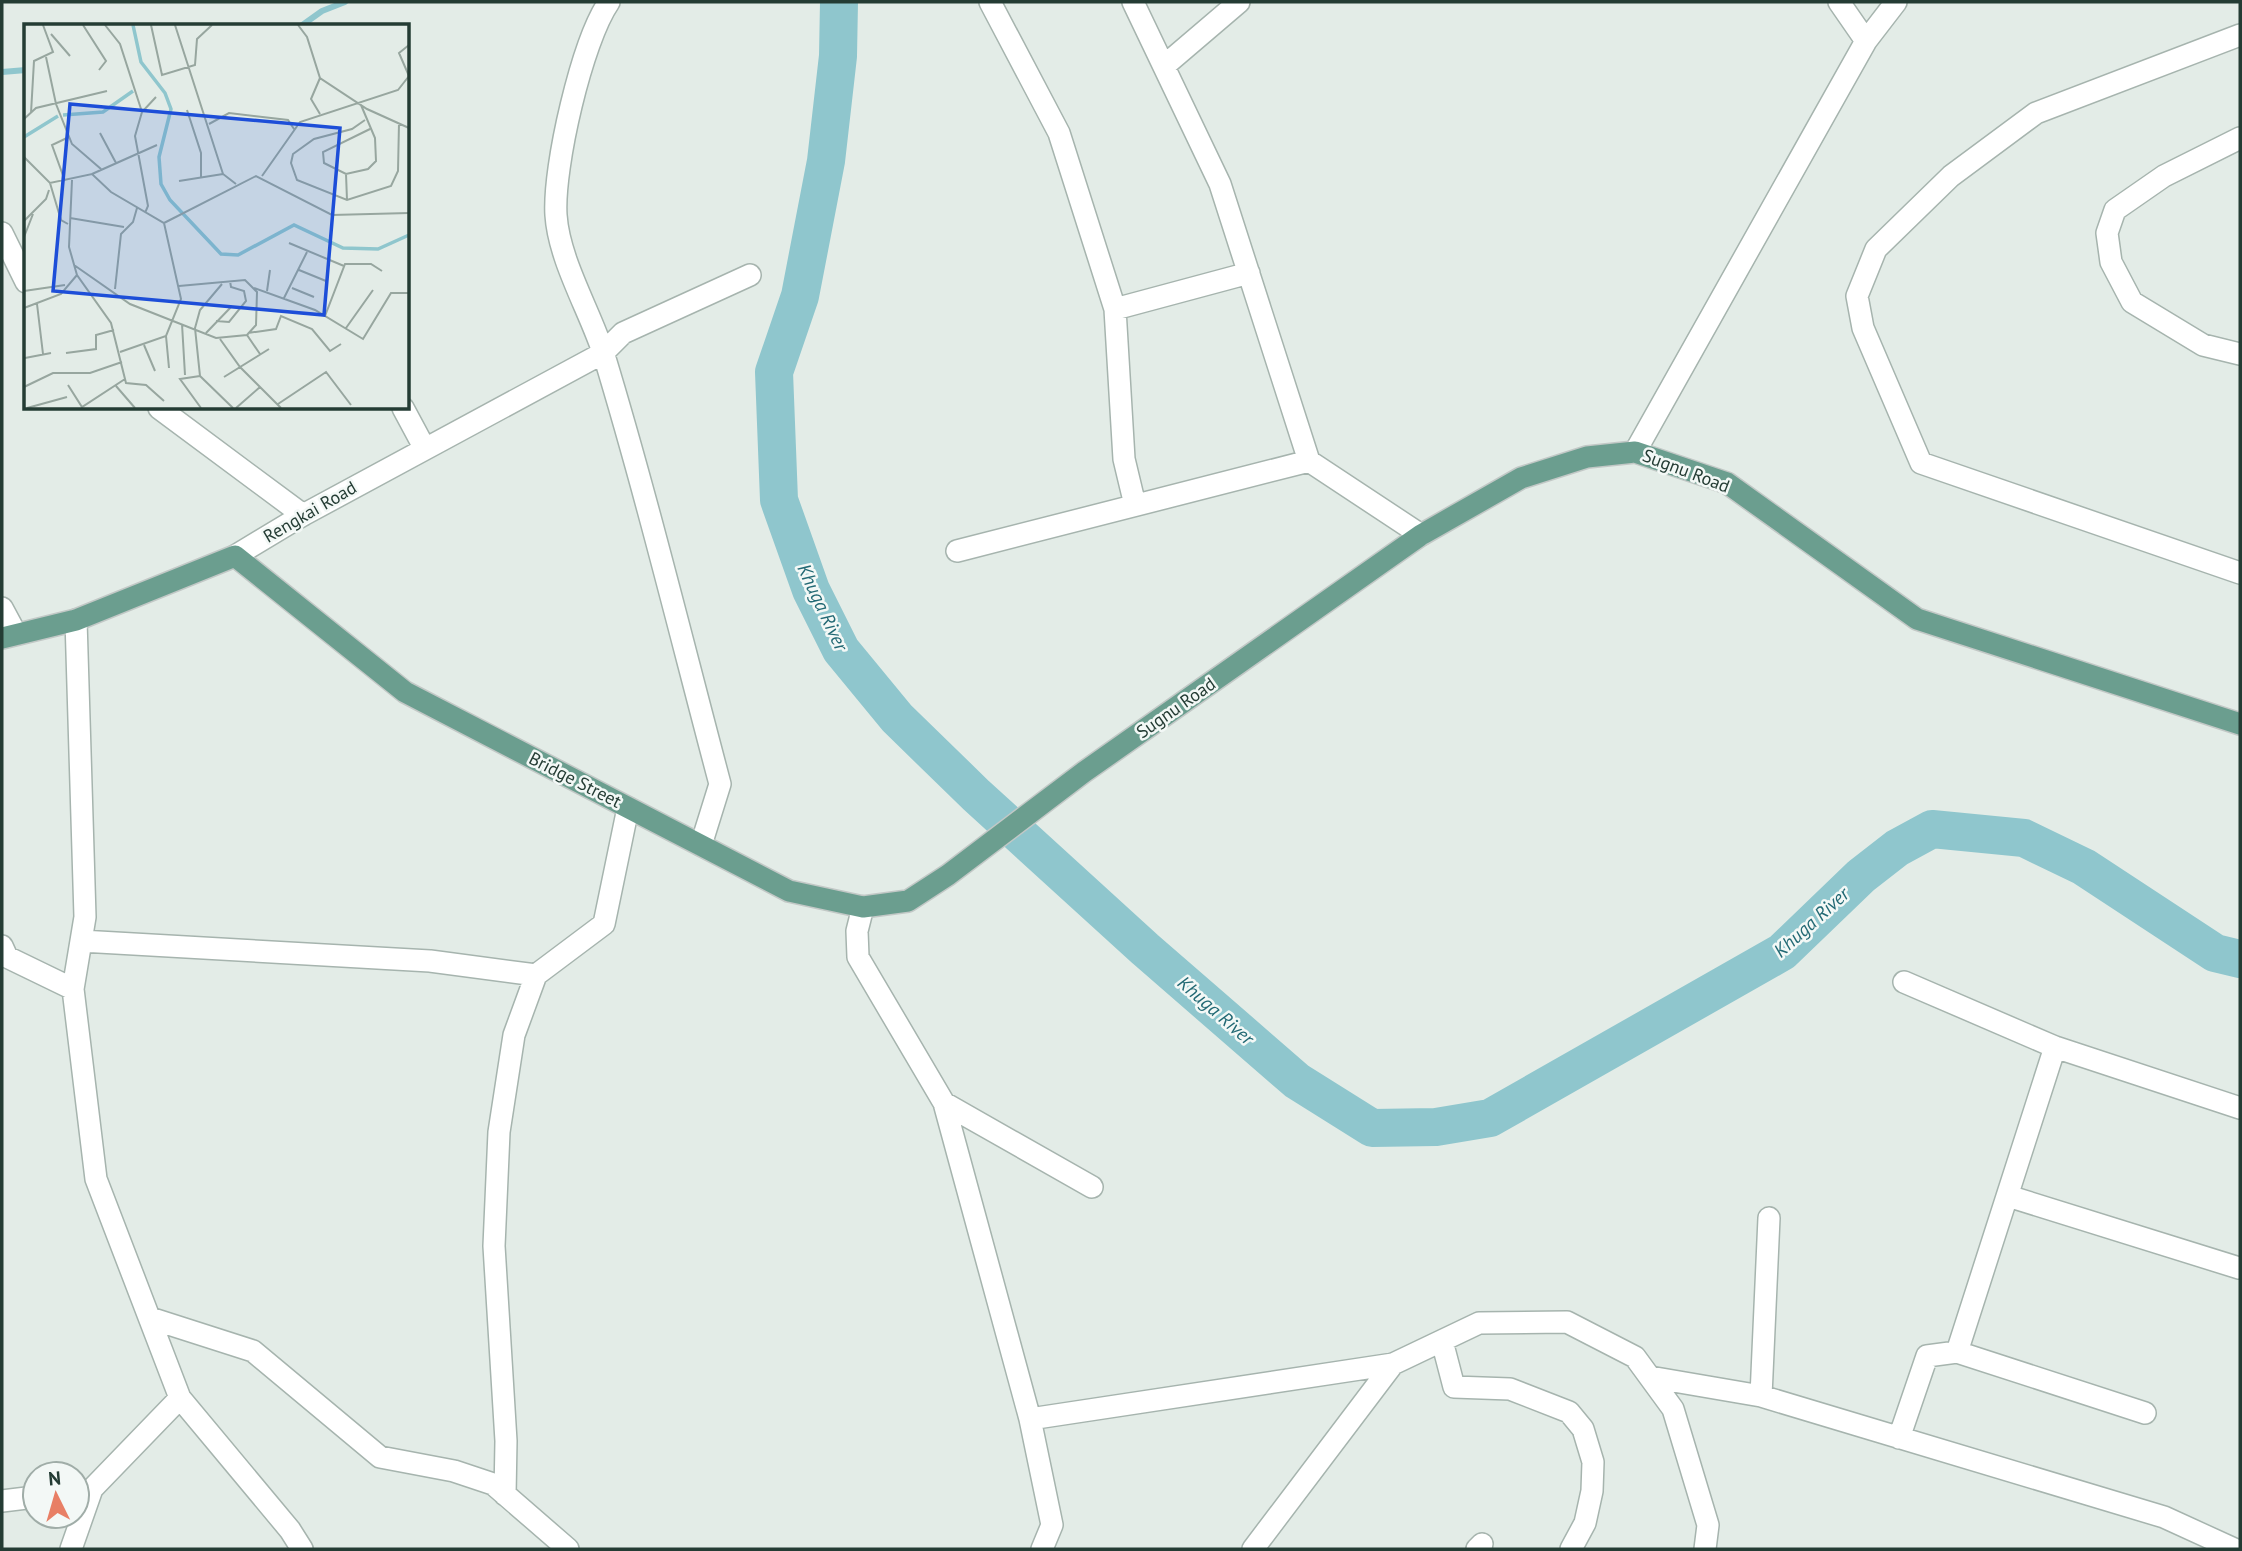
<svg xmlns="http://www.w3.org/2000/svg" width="2242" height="1551" viewBox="0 0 2242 1551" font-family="'PT Sans',sans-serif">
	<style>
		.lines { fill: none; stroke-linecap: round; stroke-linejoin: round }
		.stream { stroke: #8fc6cd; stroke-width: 6 }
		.river { stroke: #8fc6cd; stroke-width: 38 }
		.minor-casing { stroke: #a6b4ae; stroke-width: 24 }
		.major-casing { stroke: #c2c8c6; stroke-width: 24 }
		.minor { stroke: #fff; stroke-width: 21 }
		.major { stroke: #6b9e8f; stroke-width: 21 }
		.labels { text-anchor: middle; stroke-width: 5; stroke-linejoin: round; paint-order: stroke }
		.street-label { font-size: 18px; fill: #243c34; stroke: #f3f8f6 }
		.water-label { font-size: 19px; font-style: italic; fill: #226974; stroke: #f3f8f6 }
		.inset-river { fill: none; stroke: #8fc6cd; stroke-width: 3.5 }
		.inset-road { fill: none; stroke: #97a69f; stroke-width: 2 }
		.view { fill: #1d4ed8; fill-opacity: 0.15; stroke: #1d4ed8; stroke-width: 3.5 }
		.inset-edge { fill: none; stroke: #243c34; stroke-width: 3.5 }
	</style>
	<rect width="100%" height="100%" fill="#e3ece7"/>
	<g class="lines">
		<path class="stream" d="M301 26 322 11 345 2
			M2 72 26 70"/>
		<path class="river" d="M839 2 838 56 826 161 800 296 774 372 779 500 811 590 841 650 897 718 976 795 1145 949 1297 1081 1372 1128 1436 1127 1490 1118 1782 952 1861 876 1897 848 1932 829 2024 838 2084 867 2215 953 2240 959"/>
		<defs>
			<path id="minor" d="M609 2C582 41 553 167 556 215 559 261 591 313 604 355 647 497 682 641 720 784L701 845
				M990 2 1059 133 1115 309 1124 459 1135 505
				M1133 2 1220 184 1309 461 1421 535
				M1839 2 1866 41
				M2240 35 2036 113 1951 176 1876 249 1857 296 1863 328 1921 463 2240 573
				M1164 66 1239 2
				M2240 138 2164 176 2115 210 2107 233 2111 262 2132 302 2203 345 2240 354
				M2 233 26 282
				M1115 309 1249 273
				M159 408 303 515
				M403 408 425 449
				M1635 452 1866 41 1896 2
				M957 551 1309 461
				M235 556 303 515 603 353 623 333 750 275
				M2 608 16 634
				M76 620 85 917 73 989 96 1179 180 1398 290 1530 302 1549
				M863 907 857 931 858 957 944 1103 1030 1419 1052 1525 1042 1549
				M81 941 430 961 536 975
				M2 946 7 957 73 989
				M1904 982 2055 1047 2240 1108
				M944 1103 1092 1187
				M2008 1196 2239 1268
				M150 1318 253 1351 380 1457 454 1471 493 1484 568 1549
				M1442 1341 1454 1387 1510 1389 1569 1412 1583 1429 1593 1462 1592 1491 1585 1523 1571 1549
				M1957 1352 2145 1413
				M1650 1377 1761 1396 2164 1517 2234 1549
				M1761 1396 1769 1218
				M1030 1419 1393 1364 1479 1323 1567 1322 1635 1357 1673 1409 1708 1525 1705 1549
				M1899 1438 1927 1356 1957 1352 2055 1047
				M505 1495 506 1441 494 1246 499 1132 514 1035 536 975 604 924 628 808
				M2 1501 35 1497
				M71 1549 92 1489 180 1398
				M1253 1549 1393 1364
				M1477 1549 1482 1544"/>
			<path id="major" d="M2 638 76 620 235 556 405 692 789 891 863 907 908 901 948 875 1084 772 1421 535 1521 478 1587 457 1635 452 1727 483 1917 619 2240 724"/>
		</defs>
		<use href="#minor" class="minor-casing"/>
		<use href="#major" class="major-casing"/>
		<use href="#minor" class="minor"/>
		<use href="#major" class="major"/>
	</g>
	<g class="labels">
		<g class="street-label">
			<text transform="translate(1686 471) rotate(21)" y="6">Sugnu Road</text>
			<text transform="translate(310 512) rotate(-30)" y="6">Rengkai Road</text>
			<text transform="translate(1176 708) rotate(-35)" y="6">Sugnu Road</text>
			<text transform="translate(575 780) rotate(27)" y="6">Bridge Street</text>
		</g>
		<g class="water-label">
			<text transform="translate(823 607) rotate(65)" y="7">Khuga River</text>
			<text transform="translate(1811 922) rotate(-42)" y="7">Khuga River</text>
			<text transform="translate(1216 1010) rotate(41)" y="7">Khuga River</text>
		</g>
	</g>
	<g transform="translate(24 24)">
		<rect width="385" height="385" fill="#e3ece7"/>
		<path class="inset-river" d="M109 1 117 38 141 69 147 85 135 133 137 160 146 176 197 230 214 231 270 201 319 224 354 225 385 211M39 91 79 88 109 67M0 113 34 92"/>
		<path class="inset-road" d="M59 1 82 37 75 46M81 1 96 20 118 88M127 1 138 51 171 41 173 15 188 1M151 1 199 150 212 160M274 1 283 13 296 54 343 85 385 104M27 10 46 32M385 21 375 29 385 52M22 33 32 80 48 120 77 145M337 81 351 114 352 137 344 145 322 150 300 139 299 128 346 105M163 86 177 129V153M7 89 10 37 29 28 19 1M296 90 287 75 296 54M0 95 12 84 83 67M341 96 328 105 290 115 269 130 267 139 273 156 323 176 367 162 374 147 375 99M185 100 205 89 264 96 270 105M76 109 92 139M0 133 26 159 68 150 87 168 140 199 232 152 308 191 385 189M68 150 133 121M322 150 323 176M238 152 276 98 374 66 385 52M48 156 45 223 53 251 87 299 102 359 122 361 140 377M41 157 28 121 45 113M155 157 199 150M26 159 37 196 44 200M121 189 124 182 111 112 118 88 132 73M46 194 100 203M0 197 22 175 25 166M0 213 9 190M265 219 320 242M50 241 106 280 192 314 223 311 232 301 233 268 221 256 155 262M275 246 302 257M198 260 176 286 171 304 176 352 209 384M230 264 291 286 339 315 367 269H385M268 264 290 273M91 265 97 210 109 198 113 184M0 267 41 261M243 267 246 246M260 274 283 228M13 280 19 330M0 284 37 270 53 251M301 292 321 240H347L358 247M192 297 205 298 222 277 220 267 207 263 206 257M158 300 161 351M322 304 349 266M182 309 208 282M224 309 252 305 257 292 288 305 306 327 317 320M223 311 236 330M142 312 145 344M196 315 216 343 257 384M120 321 131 347M96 328 142 312 157 275 140 199M42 329 72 325V311L90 306M1 334 27 329M176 352 156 355 177 384M200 353 245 325M44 361 58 383 101 355M92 362 111 384M0 363 29 349H66L98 338M254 380 302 348 327 381M3 384 43 373M212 384 236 363"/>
		<path class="view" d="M46 80 316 104 300 291 29 267Z"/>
		<rect width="385" height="385" class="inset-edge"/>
	</g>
	<rect width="2242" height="1551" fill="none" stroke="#243c34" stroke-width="7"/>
	<g transform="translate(56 1495) rotate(355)"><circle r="33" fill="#f3f8f6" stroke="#a0ada8" stroke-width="2"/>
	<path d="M0-5L12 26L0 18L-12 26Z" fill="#e87f65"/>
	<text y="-10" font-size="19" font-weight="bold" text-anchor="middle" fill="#243c34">N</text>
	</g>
</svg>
